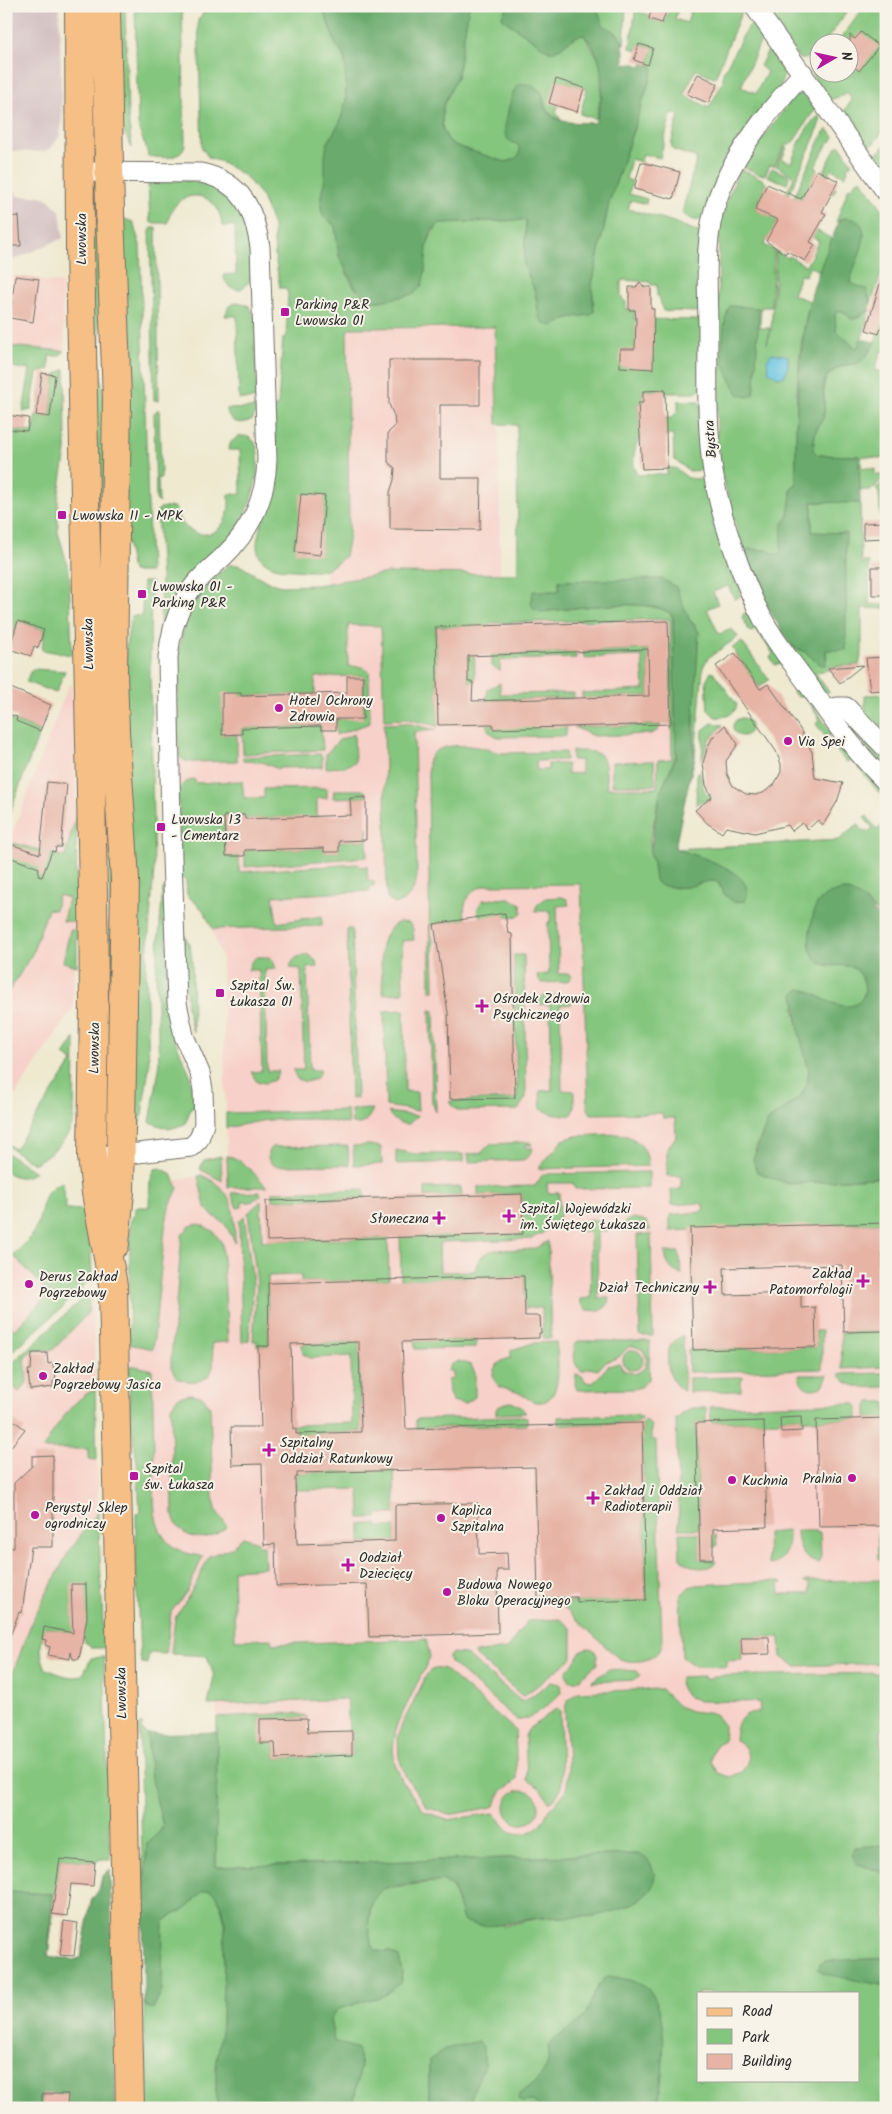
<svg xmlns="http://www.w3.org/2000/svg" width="892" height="2114" viewBox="0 0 892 2114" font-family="Kalam,sans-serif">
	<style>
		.built { fill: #f7d1c9 }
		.industrial { fill: #d2bfc1 }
		.green { fill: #84c67e; stroke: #587854; fill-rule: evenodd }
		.forest { fill: #6bab6d; stroke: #4b6b4c }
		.water { fill: #64c3e2; stroke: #487786 }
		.building { fill: #e6b3a5; fill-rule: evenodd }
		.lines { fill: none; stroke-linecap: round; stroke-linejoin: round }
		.minor-casing { stroke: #706e65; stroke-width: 21 }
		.primary-casing { stroke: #706e65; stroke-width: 30 }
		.minor { stroke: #fff; stroke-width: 19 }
		.primary { stroke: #f5bf86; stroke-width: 28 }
		.poi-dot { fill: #b5179e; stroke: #f7f3e8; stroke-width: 2 }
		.labels { text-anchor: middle; stroke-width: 4; stroke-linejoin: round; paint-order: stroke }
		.street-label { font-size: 14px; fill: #2b2b2b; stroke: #f7f3e8 }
		.poi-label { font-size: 14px; fill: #2b2b2b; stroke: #f7f3e8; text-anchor: start }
	</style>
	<rect width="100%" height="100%" fill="#f7f3e8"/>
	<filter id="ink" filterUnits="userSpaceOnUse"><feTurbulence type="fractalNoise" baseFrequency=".02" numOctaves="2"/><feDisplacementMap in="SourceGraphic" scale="10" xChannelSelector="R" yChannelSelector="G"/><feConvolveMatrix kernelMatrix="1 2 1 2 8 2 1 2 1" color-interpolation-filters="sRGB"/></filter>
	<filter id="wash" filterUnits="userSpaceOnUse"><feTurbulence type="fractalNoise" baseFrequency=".0096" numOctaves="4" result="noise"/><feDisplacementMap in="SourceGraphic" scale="20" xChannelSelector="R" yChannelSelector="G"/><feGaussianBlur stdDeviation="1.12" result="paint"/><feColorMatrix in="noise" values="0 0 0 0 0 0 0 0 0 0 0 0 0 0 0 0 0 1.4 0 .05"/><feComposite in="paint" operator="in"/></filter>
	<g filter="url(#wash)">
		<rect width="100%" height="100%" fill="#efe9d0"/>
		<path class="built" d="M13 276 62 283 65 351 6 346V325Z
			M496 327 497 424 499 425 500 575 388 573 326 584 690 579 694 756 675 848 886 837V1846L216 1867 217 1656 149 1653 147 1664 142 1663 141 1660 136 1560V1514L140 1513 137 1463 130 1416V1222L136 1211V1207H149L150 1182 155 1169 160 1168 169 1171 175 1181 201 1175 200 1165 206 1158 227 1156 222 959 208 918 203 910 187 895 186 881 180 876 178 658 201 593 229 565H239L268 582 281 586 317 585 326 584 325 571 345 556 349 536 346 331 351 328Z
			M69 684 72 685 76 815 77 966 74 968 73 1008 6 1109V996L32 954 65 857 9 842Z
			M6 1249 49 1293 15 1330 6 1322Z
			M93 1293 98 1512 68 1553 32 1621 6 1692V1369L84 1297Z"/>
		<path class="industrial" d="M6 6H59L62 123 60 135 55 143 48 150 42 152 6 151Z
			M6 191H16L17 196H42L48 199 60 211 63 238 6 263Z"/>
		<path class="green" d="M118 6H125L128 117 132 148 121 126Z
			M135 6H182L185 145C179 161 162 158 148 156 147 146 140 136 138 124Z
			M220 6H322L324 9 333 37 336 45 342 51 346 65V100L326 172C326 180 321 189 321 197 322 207 328 220 335 226 338 248 346 288 368 300 371 301 376 301 380 301L425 272C424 253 427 236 440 223L526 220 524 265 535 291 539 317 562 322 568 318 594 312 592 285 609 203 654 67 648 65 653 48 639 44 637 50 630 48 636 6H641L640 12 650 15 649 19 664 23 670 6H679L675 19 687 23 692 6H739L741 13 715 78 698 70 695 71 684 94 709 108 723 82V73L747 28 752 24C759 26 762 33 761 40L741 87 756 93 767 72 760 66 768 50 772 48 786 68 781 84 704 219C696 222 687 219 682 212L697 158 673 150 671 144 679 115 671 113 660 158 643 154 641 162 631 159 626 179 632 181 629 194 647 199 646 204 631 200 628 209 671 221 701 233V312L663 311 659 296H657V285H651L650 282 623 280 621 282V297L626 302V309L635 310 634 319 701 320V390L695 393H665V390L643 391V403H638L639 419 671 418 678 411V401H698L701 405 705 470 689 471 674 459 673 435 657 436 638 441C634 449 631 467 638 475L667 474V468H675L688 478 707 480 740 589V596L736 599 734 598 728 586 713 592 718 604 707 609 719 634 732 629 738 637 708 658 703 667 695 758 683 805 694 756 695 625 689 619 685 610 559 581 560 591 541 612C569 609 649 596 671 614L673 618 676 756 660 793 650 841V853L653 863 654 873 674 888 690 886 710 880 718 882 724 894 734 902 704 859 675 849 839 840 858 824 864 832 869 831 873 828 864 818 867 816 877 830 886 823V923L866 901 826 966C835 966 846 964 853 968 866 974 871 1001 854 1006 839 1011 819 999 808 990L794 1008 809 1070 807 1083 801 1096 768 1121 755 1150 788 1184 886 1177V1223L670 1231V1215L701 1212 704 1208 701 1203 672 1205 671 1190 681 1189V1176H667V1148L676 1137 675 1118H663L662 1113 591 1114 588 1108 581 884 487 885C471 888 460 903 466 919L430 925 433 942 434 990 430 992 428 763C433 740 470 745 487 749 492 750 497 753 502 753 523 753 544 752 565 752L566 760 536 761 537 770H548V764H567V774L581 773V760H572V751C609 750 604 757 607 788H657L658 760 672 759 670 619 489 623V639L474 627 475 681 468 682 467 626 436 627 438 726 407 719 384 720 381 626 348 625V666L363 667 369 672 370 723 336 735V719L363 718V676L315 677V694L241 696V693L223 735 237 734V761L192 762 185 761 179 756 177 723 178 658 184 624 190 608 201 593 211 580 229 565H239L268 582 281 586 317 585 388 573 518 574 517 425 497 424 495 327 351 328 347 331 349 536 345 556C326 573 319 572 293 570 227 566 271 516 276 480 279 457 275 432 273 408L276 407 278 404 283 338 286 337 288 293 285 288H280L275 256 273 226 262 197 246 177 222 162 209 158 202 148 198 20 204 12Z
			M469 6H508L502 16 504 20 549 51C562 50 570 34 584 35L601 63V95L596 119 580 114 587 89 556 80 558 106 556 112 561 120C550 116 544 109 543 97L517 144 521 149 520 154 515 160 507 162 494 160 453 145 447 138 442 127 443 106 457 77Z
			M594 6H626L624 44 618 34 600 23 598 11Z
			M763 6H851L825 42H820L818 51 805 59H799Z
			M865 6H886V127L873 144 869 147H866L852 127 849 129 840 117 852 100 847 92 842 96 829 100 811 74 813 66 819 59 820 72H850V42H838Z
			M803 93 815 109 794 141 790 145H785L774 166 770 165 765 175 758 174 742 166 794 96Z
			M819 116 821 118 816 134 774 228 764 245 774 250V257L771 307H761L760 328H770L767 344 771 329 776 257 775 251 788 258 789 256 806 266 819 241 783 220 805 224 832 239 820 271 810 267 805 276 800 275 793 295 810 301C794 359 796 426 796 485L791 489V500L781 551 777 555 748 549 745 558 720 468 717 433 719 235 725 205 740 169 762 179 767 184 755 210 775 218 794 177 776 166 785 147 787 148 782 159 791 163C798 147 803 127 819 116Z
			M828 129 834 137 831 142 829 141 815 167 818 169 812 181 818 183 835 149 840 145 852 164 847 167 848 170 845 176 831 169 825 182 836 188 833 194 811 182 797 206 791 203 824 132Z
			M886 144V183L877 165 875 156Z
			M772 168 789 176 787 184 767 176Z
			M861 179 886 214V260L871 303C868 288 859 290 850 283L864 234 840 219 838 223 836 222 849 187 852 188 855 182Z
			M185 180C192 181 201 182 208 184 236 192 248 221 250 248 251 259 253 271 249 282L241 289C231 290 226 285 223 275L236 274 235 226H222C220 187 173 186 168 223H153L150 222 148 182Z
			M122 218 133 222 140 245 150 572H132L126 539Z
			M89 219H97L100 365 108 437 115 854 109 1128 107 1114 110 866Z
			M156 227 159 401 154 400 150 231 152 228Z
			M238 302 249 306 255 317 257 399H239L237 316H225L229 306Z
			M870 308 861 342 856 349 852 347 836 331 835 314 840 310 856 319 867 312Z
			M886 311V352L881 351 875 370 886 373V459L862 456 861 467 875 469V475H886L872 490H860L859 456 818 455 813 450C814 444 814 437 816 431 818 425 823 421 824 414 827 395 816 381 837 369 843 366 849 364 856 364L875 342Z
			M6 346 65 351 59 356H49V370L37 373 31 410 23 412 30 370 13 367 14 359 6 357Z
			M65 369 66 451 58 499V532L69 570 72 655 42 650 44 630 18 621 9 649 6 648V429L33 432 36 415 50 417 55 375Z
			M257 408 253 419C240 426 230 423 226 409Z
			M157 410H159L161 478H158L159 503 156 500 154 413Z
			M239 436C251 435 257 441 258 454 261 508 220 554 192 597 183 610 171 636 160 644L161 577 157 511 160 508 175 507C180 536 215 545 226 518 230 511 229 502 229 494H241L240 450H228L231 442Z
			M886 479V522H881L879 493 876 489Z
			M812 502 860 503 861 562H869V604L886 605V609L862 608V652L859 665 828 667 830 670 815 672 829 692 825 693 789 643 793 647 827 659 826 650 846 534 812 532Z
			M143 582H151L150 670 154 870 146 969 149 1067 140 1128 133 1116 125 729 126 646 131 616H142Z
			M744 613 750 614 831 732 829 737 825 736 816 724 820 719 803 695 797 697 793 692 797 686 780 663 775 665 770 657 773 654 757 630 750 632 742 618Z
			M742 642 769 680 759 687 732 648Z
			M648 649 649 696 582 698V693L644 690 642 656 584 658 583 652Z
			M575 652 576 658 500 660V671L492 666V655Z
			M34 669 65 671 56 693 26 682 30 672Z
			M711 672 714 673 737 705C735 715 724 718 715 717L708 710 706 680Z
			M500 683V694L574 693V698L494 700 485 708 488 689Z
			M886 694V724H881V730L858 711 856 701 865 711V695Z
			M486 716 566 727V736L498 737C487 732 486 728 486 716Z
			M733 727a9 9 0 1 1 18 0a9 9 0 1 1-18 0Z
			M6 718 40 731 6 823Z
			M406 723 436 730 414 732 417 877C414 890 409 901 395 904L387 898 384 724Z
			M712 723 723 725 709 740 702 760 703 730Z
			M661 725 657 731 650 734 593 736 574 727Z
			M321 726 323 750 243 754 242 728Z
			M354 734 355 762 344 767 326 768V754L339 740Z
			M843 747 886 791V801L852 760 846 762 837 751Z
			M320 754 322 756V767L278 768V769L262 762 243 761V757Z
			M654 761 655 785H612V762Z
			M699 771 705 792 706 795 709 793 711 797 703 802 702 800 696 805 697 775Z
			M194 779 196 783 242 781 244 798H264V789L327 788V798H317V817L245 819 244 815 224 816 226 856H239V872L358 864 359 867 367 866 368 881H374V886H370V891L273 896 277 923 322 916V926L213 929 203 910 187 895 186 881 180 876 178 789 184 783Z
			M334 790H362L366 792V797L333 798Z
			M76 815 77 922 63 921 68 898 58 895 55 910 48 909 32 954 6 996V849L9 842 65 857Z
			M365 828H367V857L245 867V850L324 848V852H339L338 841 365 840Z
			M163 888H165L169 1012 175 1041 190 1074 195 1107 191 1108 185 1124 169 1129 150 1122 159 1069 156 971Z
			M562 897 567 899 569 905 557 906 559 974H570L571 978 566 982 541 983 538 980 537 975 549 974 548 922H550L551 911H535L537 905 546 898Z
			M509 898 521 904 522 912 519 916 481 919 477 909 483 900Z
			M399 922 409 923 413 929 414 940 402 941 403 993 383 994C383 970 373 935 399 922Z
			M347 929H352L357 1098 351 1099Z
			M70 930H77V966L63 962Z
			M183 932 190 945 192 960 193 1032 187 1009Z
			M309 955 316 961 318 967 307 968 310 1070H321L316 1079 306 1082 297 1079 293 1070H304L301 969 290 968C292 958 299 955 309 955Z
			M514 955H524L526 1097 518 1110 458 1111 450 1104V1101L517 1099Z
			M256 957H269L274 963 276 969 265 970 267 1071H279L274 1080 266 1083 257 1082 251 1072 262 1071 259 970H248L251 962Z
			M544 996H566L572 1001 571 1004 560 1005 562 1090 574 1091V1108L571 1115H555L541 1109 540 1091 552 1090 550 1005 537 1004 540 998Z
			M404 1010 405 1091 417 1092 418 1111 386 1106 384 1011Z
			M430 1010 434 1011 436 1112 432 1102Z
			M75 1038 74 1118C69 1141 54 1150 36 1163H32L6 1145V1143L15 1149 73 1061 64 1055Z
			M373 1109C369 1119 363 1126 352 1124L351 1110Z
			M347 1110 348 1124 316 1119 266 1120 226 1128V1113Z
			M388 1112 417 1116 409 1124C399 1125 393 1120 388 1112Z
			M620 1134C637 1138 648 1148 648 1166L538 1169 563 1140 576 1136Z
			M530 1142 532 1145H526V1148H533C532 1154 528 1157 523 1160L469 1162 468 1154 481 1153 490 1144Z
			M370 1145 381 1147 382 1164 354 1165 353 1146Z
			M348 1146 349 1165 277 1166C268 1164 264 1153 272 1147Z
			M396 1150 415 1154H463V1162L396 1164Z
			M6 1152 35 1172C25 1179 15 1179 6 1171Z
			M221 1156 222 1181 200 1169 204 1160Z
			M227 1156C242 1157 257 1177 267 1187H228Z
			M160 1168 172 1174 178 1188 169 1208 165 1228 153 1349 129 1344 130 1222 136 1211V1207H149L150 1182 155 1169Z
			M649 1172V1188L575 1189 573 1183H547L548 1193H559L560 1216 543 1233 530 1239 443 1242 439 1244 440 1272 475 1271C481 1240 509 1253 531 1249 537 1248 543 1244 548 1241L551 1338H543L542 1308H525L524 1276 401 1280 400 1237 523 1234 522 1194 478 1195V1187L535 1186 543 1174Z
			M201 1175C235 1190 234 1209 235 1242L225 1224 211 1214 205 1207 198 1176Z
			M63 1182 66 1209 84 1210 90 1226 92 1277 64 1306 6 1357V1322L15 1330 49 1293 13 1255C21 1248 29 1241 34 1231 45 1213 38 1189 63 1182Z
			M461 1187 462 1196H425V1188Z
			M364 1189 365 1198 272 1200V1192Z
			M260 1192 261 1195 251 1202H242V1207L237 1208 231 1193Z
			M261 1201 262 1241 388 1238 389 1280 301 1282V1275L268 1276 269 1346H257V1341H253L257 1282 248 1213Z
			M244 1216 253 1284 249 1341 242 1342 239 1221Z
			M634 1218 646 1221 651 1230 622 1231 626 1221Z
			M589 1219 603 1221 608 1231H597L598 1298H609L607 1306 600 1311 587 1310 581 1304 580 1299 591 1298 590 1231H578L580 1224Z
			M199 1224 213 1231 222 1243 228 1342 212 1343C212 1351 215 1363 212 1370 207 1384 187 1383 177 1378L171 1368V1361L182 1235 190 1226Z
			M651 1234 653 1336H640L637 1235Z
			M665 1252H679L682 1274C670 1272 666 1263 665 1252Z
			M883 1286H886V1367L842 1369 841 1333 884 1331Z
			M84 1297 89 1301 88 1313 53 1350H33L25 1356 27 1383 19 1392 6 1380V1369Z
			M816 1331H822V1369L689 1372 688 1350 816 1347Z
			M683 1335 684 1391C670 1385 665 1363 669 1349 671 1343 677 1339 683 1335Z
			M476 1340V1348L415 1349V1341Z
			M578 1341H650L649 1379 640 1387 634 1389 577 1390 575 1384 576 1374 582 1376 586 1382 593 1383 608 1366 619 1363 623 1370 635 1374 644 1369 647 1359 643 1350 634 1346 628 1347 619 1357 604 1363 598 1370 589 1368 582 1371C572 1365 575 1356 574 1346Z
			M359 1342 361 1432 296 1434V1429H293V1425L352 1423 351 1356 310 1358 303 1354 302 1344Z
			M556 1342C558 1358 564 1406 536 1402 530 1401 525 1396 519 1393 513 1390 503 1390 498 1385 486 1372 498 1360 511 1358V1350L533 1343Z
			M623 1360a10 10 0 1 1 20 0a10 10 0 1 1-20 0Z
			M459 1361 471 1365 475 1373V1397L465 1404 453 1401 449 1394 448 1380 453 1379V1371H448L451 1365Z
			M135 1366 152 1370C153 1403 154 1437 154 1470 155 1490 151 1515 162 1534 170 1549 187 1555 203 1556L187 1592 171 1612 166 1654 149 1653 147 1664 142 1663 140 1656 136 1560V1514L140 1513 137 1463 130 1416 129 1366Z
			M886 1373V1387C868 1387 850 1391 839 1374Z
			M799 1375H828L823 1386C812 1392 801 1389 799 1375Z
			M744 1377 741 1380V1391L689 1392V1378Z
			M95 1390 97 1460 88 1459V1449H43C53 1431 74 1396 95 1390Z
			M190 1394 203 1397 210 1407 213 1497 217 1512 227 1526C210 1544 178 1542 173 1514L171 1407 178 1397Z
			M511 1402 520 1406 526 1413 496 1414V1409L502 1404Z
			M869 1402H886V1428L885 1418 867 1419V1406Z
			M855 1403 858 1407V1419L802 1420 801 1417 780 1418V1421L711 1422 710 1407Z
			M691 1408H706V1423H696L699 1529H679L676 1419Z
			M636 1415 643 1418 634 1423 558 1425V1417Z
			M519 1416 527 1418V1425L416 1428V1419Z
			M646 1420 651 1426V1440H656L662 1643C659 1662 632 1665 618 1658L558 1602 646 1600 642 1423Z
			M394 1470 395 1514H377V1518H360L359 1489 295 1490 297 1473Z
			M98 1512 104 1648H91L85 1642 83 1636 45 1627C40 1643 39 1653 46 1669 55 1672 75 1682 83 1674 86 1670 89 1663 91 1658L104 1657 110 1859H101L95 1862 60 1859 48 1956 53 1894 6 1892V1692L32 1621 68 1553Z
			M360 1524H377V1527H395V1541L360 1542Z
			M788 1531C788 1547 787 1559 771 1565L768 1564 767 1533Z
			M797 1531H816V1533H820L821 1556 818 1563C801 1559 798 1546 797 1531Z
			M878 1531H886V1563L878 1559Z
			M679 1533H697L704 1536 716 1535 717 1546 713 1547 700 1543V1559L716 1561 714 1564C702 1572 689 1567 680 1558Z
			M243 1537 258 1542 259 1546H264L265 1568 233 1570 235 1640 271 1639 272 1644 426 1639 430 1657 396 1727 393 1749 395 1764 403 1783 424 1811 447 1820 493 1813C501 1816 502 1829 514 1833 531 1837 541 1826 547 1813 551 1804 562 1800 566 1789 571 1774 565 1727 565 1708L568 1700 578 1692 661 1689 678 1706 691 1711 715 1714 724 1726V1740C715 1744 711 1751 711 1762L718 1773 730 1777 742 1772 748 1761C748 1751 745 1744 735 1740 736 1722 741 1712 760 1712L759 1702 698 1701C687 1698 681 1692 679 1682L681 1677 704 1676V1679H712V1676L886 1673V1685L880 1686 881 1717H886V1729L881 1730 882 1762H886V1845L879 1847V1873H886V2108H475L472 2105 471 2096 476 2082 429 2060V2108H352L361 2065 357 2050 334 2041 330 2018 338 2009 354 2005 389 1952 376 1951 371 1943 368 1926 370 1913 373 1899 383 1888 444 1881 453 1887 457 1903 504 1926 539 1918 595 1916 638 1854 216 1867 217 1717 295 1713 306 1716 307 1718 260 1719 261 1743H275L276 1758 352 1755V1731H349L347 1699 208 1705 214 1676 207 1656 171 1654 175 1618 196 1584 209 1556 231 1548ZM698 1993H858V2080H698Z
			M886 1580V1663L797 1666 781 1657 780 1637H741L742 1660 727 1661V1667L695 1666 682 1657 680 1596 689 1587 696 1585 780 1581 783 1583 779 1584 780 1594H810V1583H804L805 1581Z
			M560 1619 572 1629V1658L524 1696 521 1695 473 1653 507 1649 527 1621Z
			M589 1648 593 1649 597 1655V1664L577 1681H570L566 1674C567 1667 572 1667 575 1661 580 1654 578 1649 589 1648Z
			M452 1653 465 1654 521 1701 526 1700 551 1682 560 1684 561 1692C553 1702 529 1722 517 1720L450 1662 449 1657Z
			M440 1668 444 1669 515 1730 517 1779C507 1791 501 1784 495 1806L493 1807 449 1815 445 1814 427 1807 406 1777 399 1758 398 1738 401 1727 427 1674 431 1670Z
			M609 1669 637 1671 640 1675 635 1680 591 1682Z
			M557 1708 560 1711 562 1781C561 1789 557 1799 549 1802L540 1788 527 1780 525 1736 528 1730Z
			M142 1723 143 1732 147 1734 151 1778 163 1826C159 1835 152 1837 147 1844L143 1901 139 1725Z
			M505 1807a17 17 0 1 1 34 0a17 17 0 1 1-34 0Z
			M209 1890 216 1895 221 1905 225 1923 222 2023 216 2091 219 2108H146L144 2003 148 2008 162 1990V1923C170 1914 182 1913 190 1905 197 1898 199 1891 209 1890Z"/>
		<path class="forest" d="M322 6H469L457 77 443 106 442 127 447 138 453 145 506 162C517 159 524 154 517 144 513 143 510 142 507 138 502 131 507 119 508 111 513 90 516 74 541 91 544 98 543 107 549 113 559 125 581 122 595 123 606 94 606 58 584 35 570 34 562 53 549 51L504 20 502 16 507 7 594 6 597 8 603 26C625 34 624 44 624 65L633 63 642 67 643 63 654 67 609 203 592 285 594 312 590 315 568 318 552 326 544 324 539 317 535 291 524 265 526 220 440 223 431 232 427 246 425 272 422 285 414 294 380 301 368 300 355 287 339 256 335 226 323 216 321 209V196L325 183V157L327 144 341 120 346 100 345 58 336 45Z
			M843 218C884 218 852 264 850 283L866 289 871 303 867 312 852 320 843 311H837L835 314 836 331 856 348 858 347 861 339 875 342C859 375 851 356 830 373 818 384 826 401 824 414 823 421 818 425 816 431 814 437 814 444 813 450L818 455 859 456 860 503 812 502V532L846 533V650H826V665H821L805 652 793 647 789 643 756 587 744 553 748 549 767 550 777 555 781 551 782 526 788 516 792 487 796 485C796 427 796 367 808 310 814 279 828 249 840 219Z
			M730 306 759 308 755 388 753 395 748 397 738 394C734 385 727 375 724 365 721 354 723 316 730 306Z
			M662 579 676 587 689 619 699 632 693 731 694 756 675 848C694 856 760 871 745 901L734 902 724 894 718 882C706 879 699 885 687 887 677 888 669 887 659 885L655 880 653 863 650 853 660 793 676 756 673 618 671 614C650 596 569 609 541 612L534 609 531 604 533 591H559V581Z
			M843 713 886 753V772L840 715Z
			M844 890C871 897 869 913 886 923V1177L788 1184 757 1172 753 1159 768 1121 801 1096 807 1083 809 1070 799 1033 794 994 799 989C815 990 825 1004 845 1006 870 1008 870 975 852 967 839 962 823 971 814 957 806 945 810 929 813 916 816 898 827 893 844 890Z
			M217 1732 216 1867 638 1854C648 1858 651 1863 654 1873 660 1899 614 1912 595 1916 577 1918 559 1916 541 1918 514 1920 489 1932 463 1921L453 1887 444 1881C433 1882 389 1884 382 1890 373 1897 370 1907 369 1918 368 1930 369 1941 376 1951L389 1952 399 1957 402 1972 401 1983 383 1996 338 2009 330 2019 334 2041 357 2049 361 2065 352 2108H219L216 2091V2067L222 2023 225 1923 221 1905 216 1895 209 1890C199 1891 197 1898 190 1905 182 1913 170 1914 163 1923L162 1990 153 2009H148L144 2003 143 1901 147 1844C152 1837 159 1835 163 1826L151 1778 147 1734Z
			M886 1845V1873L857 1864 852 1854 854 1847Z
			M110 1869 116 2108H18L6 2103V1892L53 1894 48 1956 74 1960 81 1957 91 1901 99 1890 102 1877Z
			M886 1958V1986L824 1974 818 1970 820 1964 826 1961Z
			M609 1976C621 1978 640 1981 649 1990 671 2012 663 2080 657 2108H539L533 2101 522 2102 518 2099 519 2094C530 2087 547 2074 548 2060 549 2054 546 2050 549 2045 557 2034 571 2030 580 2021 593 2008 592 1984 609 1976Z
			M478 2041 484 2047V2066L471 2096 472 2105 475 2108H429V2060L446 2049Z"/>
		<path class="water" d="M772 353 788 356V366L784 377H778L769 372 767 360Z"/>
		<g id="blocks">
			<path class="building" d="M652 6 667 8 662 23 649 19Z
				M861 32 879 46 859 71 850 63V35L855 39Z
				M639 44 653 48 648 65 634 60Z
				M698 74 718 84 708 103 687 94Z
				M556 79 584 88 577 112 549 103Z
				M641 162 680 172 673 199 634 189Z
				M817 170 838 181 822 212 826 214 810 242 815 245 805 261 787 251 785 254 766 241 778 220 755 210 767 184 801 199Z
				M19 216 21 246H6V217Z
				M15 276 39 279 33 322 10 318Z
				M882 277 886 278V311L879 334 866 330Z
				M640 282 644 287H651V309H654L653 369 620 367V349H635L636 319 635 310H629V287H636Z
				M389 360H480V405H440V478H481L480 530 390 529V492L394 480 395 468 388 462V433L395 426 394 416 389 404Z
				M42 373 55 375 50 417 36 415Z
				M665 390 667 468 642 469 638 403H643V391Z
				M6 415 29 418 27 431 6 429Z
				M301 494 325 496 320 555 295 552Z
				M886 522V538L863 539V523Z
				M872 567H886V595H872Z
				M18 621 44 630 38 648 34 646 31 656 9 649Z
				M668 621 671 724 493 729V724L438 725 436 627ZM648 649 649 696 472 701 473 682H468V656Z
				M735 653 760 689 768 684 800 729 812 752 815 778 843 783 837 802 823 825 818 820 808 829 802 823 792 831 788 825 755 833 726 827 722 833 707 823 695 810 712 797 706 785 703 763 708 746 713 737 725 725 738 744 726 761 727 774 733 786 746 794 755 795 763 793 774 785 781 772V764L776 751 716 666Z
				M886 657 884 690 870 691 866 658Z
				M863 665 840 683 828 668Z
				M347 676H363V719H336V730H321V726L242 728V734L222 735V693H241V696L347 693Z
				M6 686 51 705 40 731 16 721 17 717 6 713Z
				M47 782 67 784 61 847H56L55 852 52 851 42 877 38 876 39 868 9 857 13 845 40 854Z
				M366 797V840L339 841V852H324V848L245 850V856H226L224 816 244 815 245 819 351 815 350 798Z
				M505 913 508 933 512 934 515 1098 450 1099 448 1013 434 924Z
				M522 1194 523 1234 267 1241 266 1201Z
				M886 1223V1239H882L884 1331 844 1332 842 1265 724 1268 725 1295 801 1293V1308L815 1307 816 1347 693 1350 690 1228Z
				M524 1276 525 1316H540L541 1333H539V1338L402 1342 406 1429 642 1423 646 1600 577 1602V1597L538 1598 535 1467 297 1473V1477L295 1478 297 1544 395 1541V1505L478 1503 479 1554 507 1553 508 1570H497L498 1633 369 1637 367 1584 276 1586 275 1544 264 1545 262 1464 232 1465 231 1427H261L258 1346H269L268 1283ZM359 1342 361 1432 296 1434V1429H293L291 1344Z
				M32 1353H47L48 1364 52 1363 55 1371 56 1379 53 1382V1387L30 1390 28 1370H31Z
				M6 1415 25 1429 6 1453Z
				M801 1417 802 1431 781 1432 780 1418Z
				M886 1418V1526L819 1527 816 1420Z
				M764 1421 767 1527 713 1529V1559H700L696 1423Z
				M53 1455V1547H31L22 1613 19 1612 8 1642H6V1547L14 1548V1483L32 1466V1456Z
				M71 1584H86L87 1618 79 1659H73L71 1652 70 1659 48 1655 50 1647 45 1645 46 1640 42 1639 44 1627 73 1633Z
				M741 1637H769L770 1654 742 1655Z
				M307 1718 308 1732 352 1731V1755L276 1758 275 1743H260V1719Z
				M60 1859 95 1862 93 1886 71 1884 67 1916 52 1914Z
				M64 1921 78 1923 74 1956 60 1955Z
				M42 2094H68L67 2108H42Z"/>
		</g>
	</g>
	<g filter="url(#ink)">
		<use href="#blocks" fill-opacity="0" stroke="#706e65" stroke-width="1"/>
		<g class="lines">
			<defs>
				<path id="minor" d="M754 6 886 192
					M803 73C771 108 732 155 717 200 703 241 708 288 708 330 708 377 706 425 713 472 720 516 743 583 764 621 777 645 796 667 812 690 834 722 857 754 886 782
					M81 172 201 173C242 182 254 209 260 247L267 459C266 498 252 529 223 557 209 570 194 582 185 599 175 617 170 637 168 657L171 828 177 1003 184 1036 200 1073 203 1090 204 1124 199 1139 191 1147 120 1155 92 1156
					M827 711 837 707H846L886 748"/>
				<path id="primary" d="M79 6 80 249 93 892 94 1002 92 1156 96 1193 113 1285 130 2108
					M106 6 110 213 117 397 113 673 115 731 125 879 120 1192 115 1244"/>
			</defs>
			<use href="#minor" class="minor-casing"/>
			<use href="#primary" class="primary-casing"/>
			<use href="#minor" class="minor"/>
			<use href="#primary" class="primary"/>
		</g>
	</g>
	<g class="poi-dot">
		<rect x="280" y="307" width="10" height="10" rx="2.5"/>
		<rect x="57" y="510" width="10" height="10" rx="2.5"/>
		<rect x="137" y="589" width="10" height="10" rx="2.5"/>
		<circle cx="279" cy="708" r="5"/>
		<circle cx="788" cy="741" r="5"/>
		<rect x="156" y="822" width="10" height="10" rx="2.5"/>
		<rect x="215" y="988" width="10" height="10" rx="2.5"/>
		<path d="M479.5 998.5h5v5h5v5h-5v5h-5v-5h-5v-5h5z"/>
		<path d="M506.5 1208.5h5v5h5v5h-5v5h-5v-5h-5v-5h5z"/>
		<path d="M436.5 1210.5h5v5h5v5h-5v5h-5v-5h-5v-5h5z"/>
		<path d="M860.5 1273.5h5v5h5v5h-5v5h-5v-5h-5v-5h5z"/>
		<circle cx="29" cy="1284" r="5"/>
		<path d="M707.5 1279.5h5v5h5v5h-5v5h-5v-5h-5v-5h5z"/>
		<circle cx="43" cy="1376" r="5"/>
		<path d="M266.5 1442.5h5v5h5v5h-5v5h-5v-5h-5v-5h5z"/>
		<rect x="129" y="1471" width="10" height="10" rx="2.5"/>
		<circle cx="852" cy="1478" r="5"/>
		<circle cx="732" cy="1480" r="5"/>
		<path d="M590.5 1490.5h5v5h5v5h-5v5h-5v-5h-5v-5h5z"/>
		<circle cx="35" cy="1515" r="5"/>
		<circle cx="441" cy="1518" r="5"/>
		<path d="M345.5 1557.5h5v5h5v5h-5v5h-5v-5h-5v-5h5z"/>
		<circle cx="447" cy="1592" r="5"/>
	</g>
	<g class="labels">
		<g class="street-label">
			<text transform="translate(81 239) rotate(-90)" y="5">Lwowska</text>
			<text transform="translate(710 439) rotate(-94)" y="5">Bystra</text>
			<text transform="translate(88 644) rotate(-91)" y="5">Lwowska</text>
			<text transform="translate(94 1048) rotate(-89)" y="5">Lwowska</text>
			<text transform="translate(121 1693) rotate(-91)" y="5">Lwowska</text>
		</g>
		<g class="poi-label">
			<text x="295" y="309">Parking P&amp;R<tspan x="295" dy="16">Lwowska 01</tspan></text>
			<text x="72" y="520">Lwowska 11 - MPK</text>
			<text x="152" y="591">Lwowska 01 -<tspan x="152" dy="16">Parking P&amp;R</tspan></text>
			<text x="289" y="705">Hotel Ochrony<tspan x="289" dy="16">Zdrowia</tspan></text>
			<text x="798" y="746">Via Spei</text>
			<text x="171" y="824">Lwowska 13<tspan x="171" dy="16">- Cmentarz</tspan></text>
			<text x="230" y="990">Szpital Św.<tspan x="230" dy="16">Łukasza 01</tspan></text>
			<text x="493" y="1003">Ośrodek Zdrowia<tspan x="493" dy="16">Psychicznego</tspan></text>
			<text x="520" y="1213">Szpital Wojewódzki<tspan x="520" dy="16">im. Świętego Łukasza</tspan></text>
			<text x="429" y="1223" text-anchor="end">Słoneczna</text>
			<text x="852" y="1278" text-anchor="end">Zakład<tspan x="852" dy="16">Patomorfologii</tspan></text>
			<text x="39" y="1281">Derus Zakład<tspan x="39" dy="16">Pogrzebowy</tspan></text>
			<text x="699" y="1292" text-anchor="end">Dział Techniczny</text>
			<text x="53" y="1373">Zakład<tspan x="53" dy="16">Pogrzebowy Jasica</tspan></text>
			<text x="280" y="1447">Szpitalny<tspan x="280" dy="16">Oddział Ratunkowy</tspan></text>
			<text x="144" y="1473">Szpital<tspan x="144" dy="16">św. Łukasza</tspan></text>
			<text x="842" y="1483" text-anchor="end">Pralnia</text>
			<text x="742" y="1485">Kuchnia</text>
			<text x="604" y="1495">Zakład i Oddział<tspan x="604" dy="16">Radioterapii</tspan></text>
			<text x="45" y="1512">Perystyl Sklep<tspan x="45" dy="16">ogrodniczy</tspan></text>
			<text x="451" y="1515">Kaplica<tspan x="451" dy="16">Szpitalna</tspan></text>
			<text x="359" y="1562">Oodział<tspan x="359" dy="16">Dziecięcy</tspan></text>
			<text x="457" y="1589">Budowa Nowego<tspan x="457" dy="16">Bloku Operacyjnego</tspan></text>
		</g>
	</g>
	<rect width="892" height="2114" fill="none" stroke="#f7f3e8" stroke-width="25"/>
	<rect x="697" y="1992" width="162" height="90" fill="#f7f3e8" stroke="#a5a39c"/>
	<rect x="707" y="2008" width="25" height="8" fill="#f5bf86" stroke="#a5a39c"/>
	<text x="742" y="2016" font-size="15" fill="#2b2b2b">Road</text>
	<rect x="707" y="2029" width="25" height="15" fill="#84c67e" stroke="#a5a39c"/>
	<text x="742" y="2042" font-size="15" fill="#2b2b2b">Park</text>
	<rect x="707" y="2054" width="25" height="15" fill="#e6b3a5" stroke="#a5a39c"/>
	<text x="742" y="2066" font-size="15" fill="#2b2b2b">Building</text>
	<g transform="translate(834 58) rotate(81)"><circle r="24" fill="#f7f3e8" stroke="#a5a39c"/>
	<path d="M0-4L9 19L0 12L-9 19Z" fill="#b5179e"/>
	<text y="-8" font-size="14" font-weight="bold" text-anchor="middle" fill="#2b2b2b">N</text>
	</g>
</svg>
